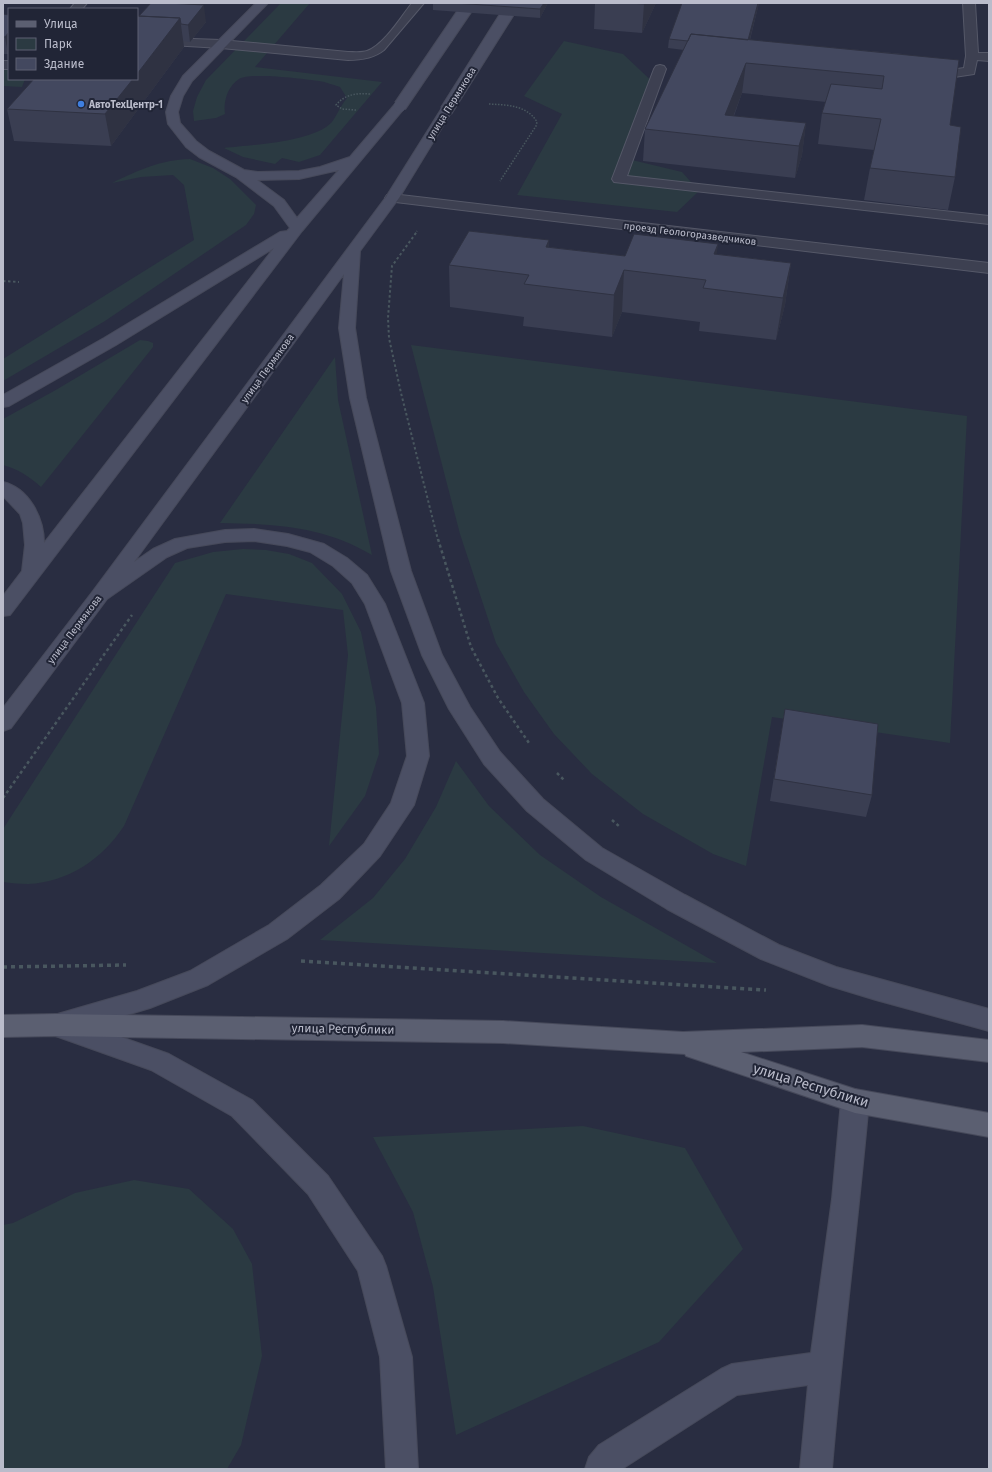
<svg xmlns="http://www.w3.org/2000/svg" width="992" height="1472" viewBox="0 0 992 1472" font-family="'Fira Sans',sans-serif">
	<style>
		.green { fill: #2b3a42 }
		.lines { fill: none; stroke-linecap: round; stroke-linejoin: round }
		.lane-casing { stroke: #555868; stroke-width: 2 }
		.street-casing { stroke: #555868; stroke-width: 2 }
		.secondary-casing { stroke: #46495a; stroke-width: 2 }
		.primary-casing { stroke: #46495a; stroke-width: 2 }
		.path-far3 { stroke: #49575f; stroke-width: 1.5; stroke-dasharray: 1.5 1.5; stroke-linecap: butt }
		.path-far2 { stroke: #49575f; stroke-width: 2; stroke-dasharray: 2.5 2.5; stroke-linecap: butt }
		.path-far1 { stroke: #49575f; stroke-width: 2.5; stroke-dasharray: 3 3; stroke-linecap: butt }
		.path { stroke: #49575f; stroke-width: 3.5; stroke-dasharray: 4 4; stroke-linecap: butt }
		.lane { fill: #3d4051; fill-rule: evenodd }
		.street { fill: #3d4051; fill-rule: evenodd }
		.secondary { fill: #4b4f64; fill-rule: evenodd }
		.primary { fill: #5b5f71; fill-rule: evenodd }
		.secondary-bridge-casing { stroke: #46495a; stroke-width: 14; stroke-linecap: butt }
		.secondary-bridge { stroke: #4b4f64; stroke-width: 12 }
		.wall { fill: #3a3e52 }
		.shaded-wall { fill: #2f3242 }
		.building { fill: #43485f; stroke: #2f3242 }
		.shop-dot { fill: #3f7fe0; stroke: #212536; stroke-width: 1.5 }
		.labels { text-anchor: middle; stroke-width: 4; stroke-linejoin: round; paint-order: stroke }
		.far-street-label { font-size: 10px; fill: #babccb; stroke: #212536 }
		.far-poi-label { font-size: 10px; font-weight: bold; fill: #babccb; stroke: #212536; text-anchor: start }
		.street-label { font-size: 12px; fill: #babccb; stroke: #212536 }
		.near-street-label { font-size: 14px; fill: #babccb; stroke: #212536 }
	</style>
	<rect width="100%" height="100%" fill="#292d41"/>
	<path class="green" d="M281 3H310L255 67 382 82 320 155 299 162 282 158 275 164 243 157 224 148C251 145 314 142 332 122 337 115 341 105 347 98L340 87C333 85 326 82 319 81 304 79 251 72 239 79 228 86 223 101 225 114L216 118 194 121 193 111 197 97 206 80Z
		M564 41 623 54 658 87 632 160 682 172 699 191 677 212 517 195 562 114 524 96Z
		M3 69 9 70V79H25L22 87 3 86Z
		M190 159 213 168 230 179 256 205 254 214 246 225 105 321 3 381V359L194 240 184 185 173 175 141 177 112 183C139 170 160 160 190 159Z
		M140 340 148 341 153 343V347L41 487C30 477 18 469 3 465V419L54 391Z
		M411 345 967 416 950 743 772 717 746 866 713 854 643 814 592 774 554 734 524 692 496 643 460 534Z
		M335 357 338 400 372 555C323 526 275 524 220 523Z
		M243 549 266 550 289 554 312 563 342 594 361 632 376 707 379 754 365 796 329 846 348 655 343 610 226 594 124 826C102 859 69 882 28 884 20 884 11 883 3 882V829L175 563 213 552Z
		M456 761 489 806 540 855 601 897 717 963 320 940 373 898 405 859 436 807Z
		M583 1126 685 1148 743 1249 659 1342 456 1435 433 1287 413 1212 373 1137Z
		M134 1180 189 1189 233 1229 252 1264 262 1356 241 1445 227 1469H3V1225L13 1223 75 1193Z"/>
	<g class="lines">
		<defs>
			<path id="lane" d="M75 3H87L82 9H70Z
				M412 3H424L384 50C374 58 361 60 348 60L221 48 137 43V37L221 40 348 52C354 52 361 53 367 51 384 45 401 17 412 3Z
				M963 3H975L978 53H989V61L977 60 974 74 928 81 924 80 922 77 924 74 964 68 966 56Z
				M3 61H9V69H3Z
				M660 65 664 66 666 69 627 176 989 216V224L614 182 612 179 654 69 656 66Z"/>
			<path id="street" d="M392 194 989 263V273L387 201 385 198 387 195Z"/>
			<path id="secondary" d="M256 3H268L192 81 183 96 178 112 180 123 196 141 209 151 244 170 258 172 299 171 320 167 350 157 396 103H404L406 106 302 231 10 615 3 616V596L22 571 25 545 23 523 20 514 3 496V482C29 488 44 518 44 543L274 248 116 345 9 406 3 407V395L104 338 280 232 287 231 290 228 274 206 236 177 199 157 186 147 168 124 166 112 171 96 183 76ZM339 170 297 218 284 200 257 180 299 179Z
				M446 107 450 108 452 111 399 198 360 251 355 328 366 398 411 571 442 655 470 707 500 752 543 799 602 848 685 895 779 945 836 967 989 1009V1031L876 1000 830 986 761 959 667 909 586 860 527 811 484 764 449 709 422 655 391 571 350 398 339 328 344 274 134 562 153 549 175 539 225 530 254 529 288 534 324 544 347 558 367 575 385 604 424 703 429 756 414 805 380 856 339 899 287 939 208 985 150 1008 90 1026 169 1054 252 1100 328 1176 382 1256 386 1266 412 1357 418 1469H386L380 1357 358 1271 308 1194 232 1116 151 1070 50 1034 46 1026 50 1018 54 1015 137 991 190 971 269 925 321 885 364 844 391 803 407 756 402 703 365 604 352 583 333 566 310 552 287 546 254 541 225 542 187 548 167 557 107 599 11 728 3 731V708L93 591 386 197 440 111 442 108Z
				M855 1089 865 1093 869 1101C858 1224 842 1346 832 1469H800L808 1385 737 1395 622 1469H585L589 1457 599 1445 721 1369 732 1364 811 1353 832 1199 841 1101 845 1093Z"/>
			<path id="primary" d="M56 1014 503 1021 683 1032 862 1025 989 1040V1062L862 1047 741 1052 855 1089 989 1113V1137L855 1113 695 1059 686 1056 685 1054 503 1043 56 1036 3 1037V1015Z"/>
		</defs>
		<use href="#lane" class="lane-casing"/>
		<use href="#street" class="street-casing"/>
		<use href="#secondary" class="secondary-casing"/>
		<use href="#primary" class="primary-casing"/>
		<path class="path-far3" d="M489 104C507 105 527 105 537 122L536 126 500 181
			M356 110 342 109 336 105C345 94 357 93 370 94
			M415 234 417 231"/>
		<path class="path-far2" d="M416 233 392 266 388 318 389 338 401 393 438 540
			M3 281 19 282"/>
		<path class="path-far1" d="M438 539 471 647 498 698 529 743
			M557 773 565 781
			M3 798 132 615
			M612 820 620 827"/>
		<path class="path" d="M301 961 766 990
			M3 967 126 965"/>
		<use href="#lane" class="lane"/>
		<use href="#street" class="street"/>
		<use href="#secondary" class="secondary"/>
		<use href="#primary" class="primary"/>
		<defs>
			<path id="secondary-bridge" d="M400 106 470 3
				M446 111 514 3"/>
		</defs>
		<use href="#secondary-bridge" class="secondary-bridge-casing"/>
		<use href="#secondary-bridge" class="secondary-bridge"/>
	</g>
	<path class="wall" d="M433 3H548L540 18 433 10Z
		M595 3H656L642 33 594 29Z
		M759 3 750 40 903 54 950 125 955 177 948 210 864 200 870 168 874 150 818 144 822 113 826 102 742 93 734 116 806 123 802 155 795 178 643 161 645 129 684 50 668 48 669 39Z
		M3 14 9 15V53L8 54H3Z
		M137 16 206 22 190 42 183 41 184 47 111 146 14 141 7 109Z
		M549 240V247L625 256 718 244 716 254 791 263 785 305 776 340 699 331 700 322 622 312 612 337 523 326 524 317 450 307 449 265Z
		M785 709 872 795 866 817 770 801Z"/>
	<path class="shaded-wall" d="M544 3H548L540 18V9Z
		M645 3H656L642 33 644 4Z
		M758 3H759L746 54 747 45Z
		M204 5 206 22 190 42 188 25Z
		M180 18 184 47 111 146 105 114 133 79H137V74Z
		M9 32V53L8 54 5 37Z
		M746 63 742 93 725 138V115Z
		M806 123 802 155 795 178 799 146Z
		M549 240 548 281 546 247Z
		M718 244 713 285 714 254Z
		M791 263 785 305 776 340 783 298Z
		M624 270 622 312 612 337 614 295Z"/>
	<path class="building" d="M151 3H167L204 5 188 25 181 24 180 18 139 16Z
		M455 3H544L540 9Z
		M629 3H645L644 4Z
		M682 3H758L748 40 691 34 688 41 669 39Z
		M3 14 9 15V32L5 37H3Z
		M137 16 180 18 137 74Z
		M691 34 959 60 950 125 961 127 955 177 870 168 881 119 822 113 831 84 882 89 884 76 746 63 725 115 806 123 799 146 645 129Z
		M34 79H133L105 114 7 109Z
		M469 231 549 240 546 247 625 256 634 234 718 244 714 254 791 263 783 298 703 288 706 280 624 270 614 295 524 284 529 275 449 265Z
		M785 709 878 724 872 795 774 779Z"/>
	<circle class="shop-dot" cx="81" cy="104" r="4"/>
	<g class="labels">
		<g class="far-street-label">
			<text transform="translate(451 103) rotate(-58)" y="4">улица Пермякова</text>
			<text transform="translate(690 233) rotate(7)" y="4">проезд Геологоразведчиков</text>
			<text transform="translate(267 368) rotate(-54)" y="4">улица Пермякова</text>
			<text transform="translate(74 629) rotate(-53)" y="4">улица Пермякова</text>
		</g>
		<g class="far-poi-label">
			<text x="89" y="108">АвтоТехЦентр-1</text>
		</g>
		<g class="street-label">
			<text transform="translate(343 1029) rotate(1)" y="4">улица Республики</text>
		</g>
		<g class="near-street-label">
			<text transform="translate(811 1085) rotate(17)" y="5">улица Республики</text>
		</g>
	</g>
	<rect width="992" height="1472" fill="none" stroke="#babccb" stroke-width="8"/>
	<rect x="8" y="8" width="130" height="72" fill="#212536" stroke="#5e6172"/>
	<rect x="16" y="21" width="20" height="6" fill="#5b5f71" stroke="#5e6172"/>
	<text x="44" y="28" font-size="12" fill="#babccb">Улица</text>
	<rect x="16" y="38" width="20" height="12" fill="#2b3a42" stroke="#5e6172"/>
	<text x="44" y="48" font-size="12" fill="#babccb">Парк</text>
	<rect x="16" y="58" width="20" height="12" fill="#43485f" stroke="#5e6172"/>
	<text x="44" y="68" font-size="12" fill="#babccb">Здание</text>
</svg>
